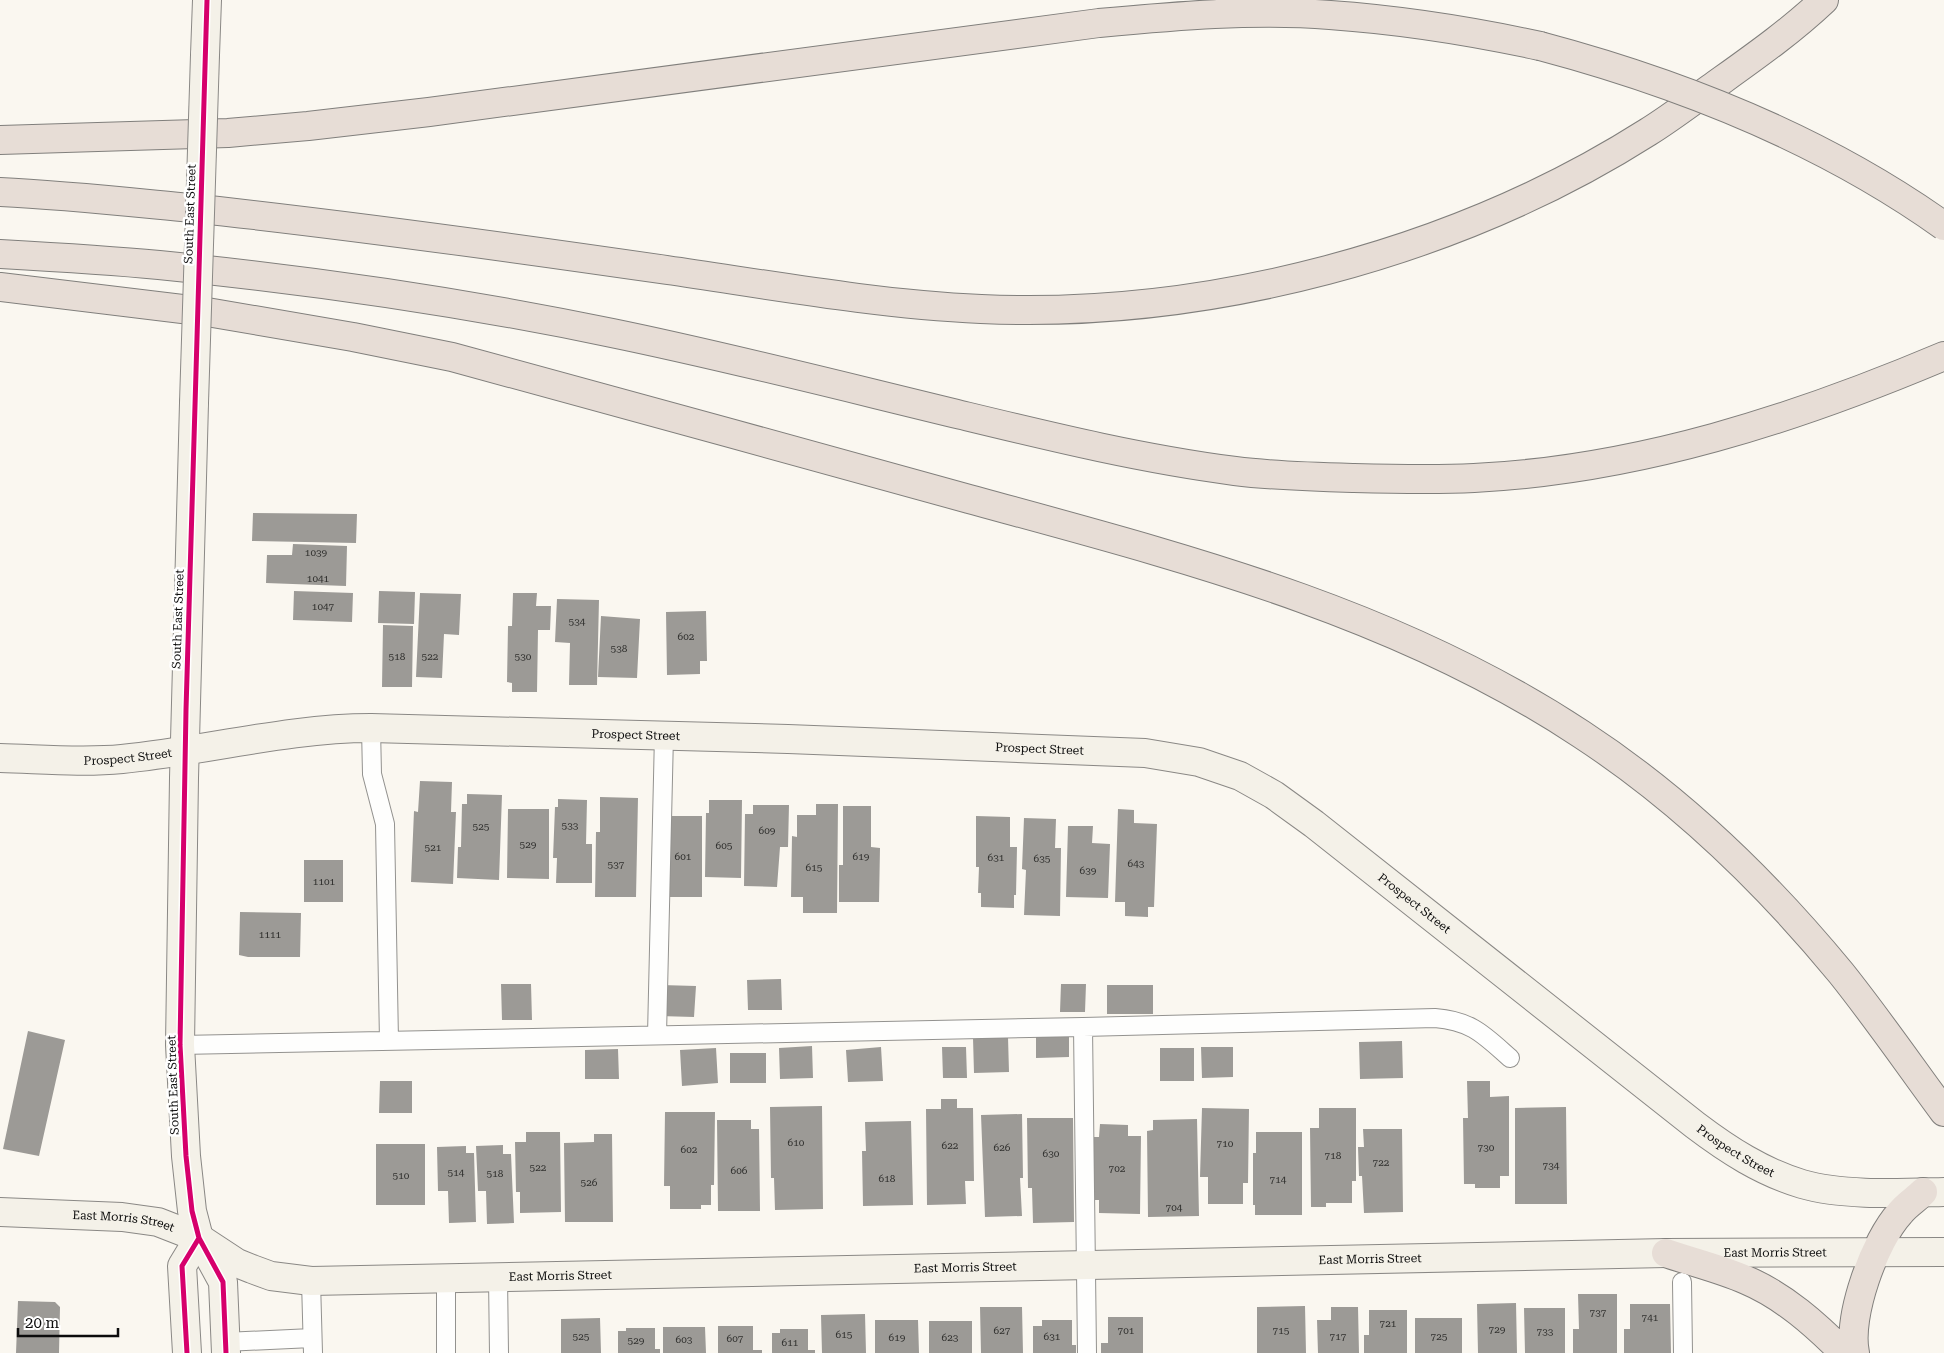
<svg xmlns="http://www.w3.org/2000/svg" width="1944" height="1353" viewBox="0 0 1944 1353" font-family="'Roboto Serif',serif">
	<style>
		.building { fill: #9c9a96 }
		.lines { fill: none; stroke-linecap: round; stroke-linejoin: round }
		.lane-casing { stroke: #93928f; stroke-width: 20 }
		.secondary-casing { stroke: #8a8885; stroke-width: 30 }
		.highway-casing { stroke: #807f7c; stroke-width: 30 }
		.lane { stroke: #fefefd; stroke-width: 18 }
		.secondary { stroke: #f4f1e8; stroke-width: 28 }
		.highway { stroke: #e7ddd6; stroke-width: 28 }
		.secondary-bridge-casing { stroke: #8a8885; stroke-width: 30; stroke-linecap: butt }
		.highway-bridge-casing { stroke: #807f7c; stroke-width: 30; stroke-linecap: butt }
		.secondary-bridge { stroke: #f4f1e8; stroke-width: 28 }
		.highway-bridge { stroke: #e7ddd6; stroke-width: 28 }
		.cycleway-casing { stroke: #fff; stroke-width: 8 }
		.cycleway { stroke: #d6006c; stroke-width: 5 }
		.labels { text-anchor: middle; stroke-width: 5; stroke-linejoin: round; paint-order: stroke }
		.number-label { font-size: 10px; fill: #30302e }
		.street-label { font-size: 12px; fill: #0c0c0c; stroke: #fff }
	</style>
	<rect width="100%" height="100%" fill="#faf7f0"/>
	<path class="building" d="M253 513 357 514 356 543 252 541Z
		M293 544 347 546 346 586 266 583 267 555H292Z
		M294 591 353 593 352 622 293 620Z
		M379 591 415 592 414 624 378 623Z
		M420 593 461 594 459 635 444 634 442 678 416 677Z
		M513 593H537L536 606H551L550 630H538L537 692H512V683L507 682 508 626H512Z
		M557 599 599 600 597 685H569L570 643 555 642Z
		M706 611 707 661H700V674L667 675 666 612Z
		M601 616 640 619 637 678 598 677Z
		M383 625 413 626 412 687H382Z
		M420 781 452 782 451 812H456L453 884 411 882 414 811 418 812Z
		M467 794 502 795 499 880 457 878 458 847H461L462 804H467Z
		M600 797 638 798 636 897H595L596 832H600Z
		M558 799 587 800 586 844H592V883H556L557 858H553L555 807H558Z
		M709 800H742L741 878 705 877 706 813H709Z
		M816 804H838L837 913H803V897H791L792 836 797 837V815H816Z
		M753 805H789L788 847H780L777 887 744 886 745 814H753Z
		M843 806H871V847L880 848 879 902H839V865H843Z
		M508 809H549V879L507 878Z
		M1118 809 1134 810V823L1157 824 1154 907H1148V917L1125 916V902H1115Z
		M665 816H702V897H665Z
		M976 816 1010 817V847H1017L1016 895H1014V908L981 907V893H978L979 867H976Z
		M1024 818 1056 819 1055 848H1061L1060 916 1024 915 1026 870 1022 869Z
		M1068 826H1093L1092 843 1110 844 1108 898 1066 897Z
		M304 860H343V902H304Z
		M240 912 301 913 300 957H248L239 955Z
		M781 979 782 1010H748L747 980Z
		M501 984H531L532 1020H502Z
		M1061 984H1086L1085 1012H1060Z
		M661 985 696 986 694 1017 659 1016Z
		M1107 985H1153V1014H1107Z
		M28 1031 65 1040 39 1156 3 1149Z
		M1036 1034H1069V1057L1036 1058Z
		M1008 1037 1009 1072 974 1073 973 1038Z
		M1402 1041 1403 1078 1360 1079 1359 1042Z
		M812 1046 813 1078 780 1079 779 1048Z
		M881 1047 883 1081 848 1082 846 1050Z
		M942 1047H966L967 1078H943Z
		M1201 1047H1233V1077L1202 1078Z
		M716 1048 718 1083 682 1086 680 1050Z
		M1160 1048H1194V1081H1160Z
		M618 1049 619 1079H585V1050Z
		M730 1053H766V1083H730Z
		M380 1081H412V1113H379Z
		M1467 1081H1490V1097L1509 1096V1176H1500V1188H1475V1184H1464L1463 1118H1468Z
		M941 1099H957V1108H973L974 1181H965L966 1204 927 1205 926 1109H941Z
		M822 1106 823 1209 775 1210 774 1178H771L770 1107Z
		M1566 1107 1567 1204H1515V1108Z
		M1202 1108 1249 1109 1248 1183H1243V1204H1208V1177H1200Z
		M1319 1108H1356V1181H1352V1203H1326V1207H1311L1310 1128H1319Z
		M665 1112H715L714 1185H711V1205H701V1209H670V1186H664Z
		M1022 1114 1023 1178H1020L1022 1216 985 1217 981 1115Z
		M1027 1118H1073L1074 1222 1033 1223 1032 1188H1028Z
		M1197 1119 1199 1216 1148 1217 1147 1131 1153 1130V1120Z
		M717 1120H751V1129H759L760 1211H718Z
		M911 1121 913 1205 863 1206 862 1151H866L865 1122Z
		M1100 1124 1128 1125V1136H1141L1140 1214 1099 1213V1200H1093L1094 1137H1099Z
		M1363 1129H1402L1403 1212 1364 1213 1362 1176H1359L1358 1147H1364Z
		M526 1132H560L561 1212 520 1213V1192H516L515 1142H526Z
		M1256 1132H1302V1215H1255V1205H1253V1153H1256Z
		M594 1134H612L613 1222H565L564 1143 594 1142Z
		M376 1144H425V1205H376Z
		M503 1145V1154H511L514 1223 487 1224 486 1191H478L476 1146Z
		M466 1146V1153H474L476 1222 449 1223 448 1191H438L437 1147Z
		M1578 1294H1617V1353H1573V1329H1579Z
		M18 1301 55 1302 60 1307 59 1353H16Z
		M1516 1303 1517 1353H1478L1477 1304Z
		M1630 1304H1670L1671 1353H1624V1329H1630Z
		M1305 1306 1306 1353H1257V1307Z
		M980 1307H1022L1023 1353H981Z
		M1331 1307H1358L1359 1353H1318L1317 1320H1331Z
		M1524 1308H1565V1353H1525Z
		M1369 1310H1407V1353H1364V1335H1369Z
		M865 1314 866 1353H822L821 1315Z
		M1108 1317H1143V1353H1101V1343H1108Z
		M600 1318 601 1353H561V1319Z
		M1415 1318H1462V1353H1415Z
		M875 1320H918L919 1353H875Z
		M1042 1320H1072V1345H1076V1353H1033V1326H1042Z
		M929 1321H972V1353H929Z
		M718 1326H753V1350H762V1353H718Z
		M663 1327H705L706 1353H663Z
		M626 1328H655V1349H660V1353H618V1331H626Z
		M780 1329H808V1350H815V1353H772V1333H780Z"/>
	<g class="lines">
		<defs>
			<path id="lane" d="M371 728 372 774 385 824 389 1041
				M1083 1027 1087 1353
				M657 1035 664 735
				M180 1045 1083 1027 1435 1018C1472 1021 1484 1035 1510 1058
				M498 1277 499 1353
				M446 1278V1353
				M311 1281 313 1353
				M1682 1282 1683 1353
				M225 1342 312 1338"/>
			<g id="secondary">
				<path d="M205 55 207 0"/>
				<path d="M194 403 184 778 180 1045 186 1156 192 1211 199 1238 223 1282 226 1353"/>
				<path id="s1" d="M0 758C40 759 82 763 122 759 205 751 287 728 371 728L788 739 1145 753 1199 762 1240 776 1274 795 1314 824 1695 1125C1728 1150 1762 1172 1802 1184 1843 1196 1901 1193 1944 1192"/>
				<path id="s2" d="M0 1212 122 1217 158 1222 199 1238 237 1263 252 1269 271 1276 311 1281 1666 1253 1944 1252"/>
				<path d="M187 1353 182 1266 199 1238"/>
			</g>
			<path id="highway" d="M0 140 228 133 308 126 429 112 1099 23C1176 16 1253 9 1330 15 1401 20 1471 31 1540 46
				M0 192C64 195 128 202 191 208 350 225 508 247 667 270 771 285 875 304 981 309 1207 319 1456 254 1648 132 1669 119 1690 103 1711 88 1750 60 1789 33 1824 0
				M0 254C53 257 106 260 159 265 311 280 463 302 612 333 729 357 845 387 961 415 1052 437 1142 459 1235 471 1274 476 1315 477 1354 478 1394 479 1434 480 1474 478 1637 470 1795 419 1944 356
				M0 287 207 312 353 337 452 357C624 403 797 452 969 499 1181 557 1395 611 1581 734 1679 798 1766 882 1841 973 1877 1018 1910 1066 1944 1112
				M1666 1253C1692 1262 1721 1269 1746 1280 1784 1296 1816 1325 1844 1353
				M1855 1353C1847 1316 1875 1240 1900 1213 1906 1205 1916 1199 1923 1192"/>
		</defs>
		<use href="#lane" class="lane-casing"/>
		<use href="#secondary" class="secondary-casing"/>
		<use href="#highway" class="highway-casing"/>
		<use href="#lane" class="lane"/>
		<use href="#secondary" class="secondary"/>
		<use href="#highway" class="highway"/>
		<defs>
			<path id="secondary-bridge" d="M194 403 205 55"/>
			<path id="highway-bridge" d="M1540 46C1683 84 1822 139 1944 226"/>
		</defs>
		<use href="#secondary-bridge" class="secondary-bridge-casing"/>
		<use href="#highway-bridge" class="highway-bridge-casing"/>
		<use href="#secondary-bridge" class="secondary-bridge"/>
		<use href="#highway-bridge" class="highway-bridge"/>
		<defs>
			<path id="cycleway" d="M207 0 186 710 180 1045 186 1156 192 1211 199 1238 223 1282 226 1353
				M187 1353 182 1266 199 1238"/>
		</defs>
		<use href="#cycleway" class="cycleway-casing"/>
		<use href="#cycleway" class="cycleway"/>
	</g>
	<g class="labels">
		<g class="number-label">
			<text x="316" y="556">1039</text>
			<text x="318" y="582">1041</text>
			<text x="323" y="610">1047</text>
			<text x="577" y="625">534</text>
			<text x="686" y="640">602</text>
			<text x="619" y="652">538</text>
			<text x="397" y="660">518</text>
			<text x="430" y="660">522</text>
			<text x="523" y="660">530</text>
			<text x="570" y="829">533</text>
			<text x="481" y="830">525</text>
			<text x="767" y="834">609</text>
			<text x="528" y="848">529</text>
			<text x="724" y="849">605</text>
			<text x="433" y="851">521</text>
			<text x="683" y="860">601</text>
			<text x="861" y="860">619</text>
			<text x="996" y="861">631</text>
			<text x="1042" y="862">635</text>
			<text x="1136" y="867">643</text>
			<text x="616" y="868">537</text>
			<text x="814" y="871">615</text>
			<text x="1088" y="874">639</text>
			<text x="324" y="885">1101</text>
			<text x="270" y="938">1111</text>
			<text x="796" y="1146">610</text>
			<text x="1225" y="1147">710</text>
			<text x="950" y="1149">622</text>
			<text x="1002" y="1151">626</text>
			<text x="1486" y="1151">730</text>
			<text x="689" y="1153">602</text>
			<text x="1051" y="1157">630</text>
			<text x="1333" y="1159">718</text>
			<text x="1381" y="1166">722</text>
			<text x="1551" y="1169">734</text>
			<text x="538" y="1171">522</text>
			<text x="1117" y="1172">702</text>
			<text x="739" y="1174">606</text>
			<text x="456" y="1176">514</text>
			<text x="495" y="1177">518</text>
			<text x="401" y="1179">510</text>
			<text x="887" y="1182">618</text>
			<text x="1278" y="1183">714</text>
			<text x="589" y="1186">526</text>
			<text x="1174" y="1211">704</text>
			<text x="1598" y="1316">737</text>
			<text x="1650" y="1321">741</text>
			<text x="1388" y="1327">721</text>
			<text x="1497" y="1333">729</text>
			<text x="1002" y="1334">627</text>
			<text x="1126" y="1334">701</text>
			<text x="1281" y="1334">715</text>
			<text x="1545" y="1335">733</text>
			<text x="844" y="1338">615</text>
			<text x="581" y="1340">525</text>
			<text x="1052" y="1340">631</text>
			<text x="1338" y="1340">717</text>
			<text x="1439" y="1340">725</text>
			<text x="897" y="1341">619</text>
			<text x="950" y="1341">623</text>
			<text x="735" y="1342">607</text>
			<text x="684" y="1343">603</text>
			<text x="636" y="1344">529</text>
			<text x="790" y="1346">611</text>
		</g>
		<g class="street-label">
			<text transform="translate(190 214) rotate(-88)" y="4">South East Street</text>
			<text transform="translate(178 619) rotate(-88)" y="4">South East Street</text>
			<text dy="4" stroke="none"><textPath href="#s1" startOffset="638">Prospect Street</textPath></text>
			<text dy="4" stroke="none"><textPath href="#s1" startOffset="1042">Prospect Street</textPath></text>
			<text dy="4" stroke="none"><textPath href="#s1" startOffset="128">Prospect Street</textPath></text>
			<text dy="4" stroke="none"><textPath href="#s1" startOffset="1462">Prospect Street</textPath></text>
			<text transform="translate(173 1085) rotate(-92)" y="4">South East Street</text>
			<text dy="4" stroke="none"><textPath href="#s1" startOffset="1868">Prospect Street</textPath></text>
			<text dy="4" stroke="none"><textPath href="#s2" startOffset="124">East Morris Street</textPath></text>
			<text dy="4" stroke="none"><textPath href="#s2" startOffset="1789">East Morris Street</textPath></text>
			<text dy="4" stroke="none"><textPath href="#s2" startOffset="1384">East Morris Street</textPath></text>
			<text dy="4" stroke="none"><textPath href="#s2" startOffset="979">East Morris Street</textPath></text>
			<text dy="4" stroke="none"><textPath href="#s2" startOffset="574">East Morris Street</textPath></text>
		</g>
	</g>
	<path d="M18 1328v8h100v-8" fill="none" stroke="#0c0c0c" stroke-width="2.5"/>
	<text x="25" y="1328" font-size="15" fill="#0c0c0c" stroke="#ffffff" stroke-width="4" paint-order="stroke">20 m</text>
</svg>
